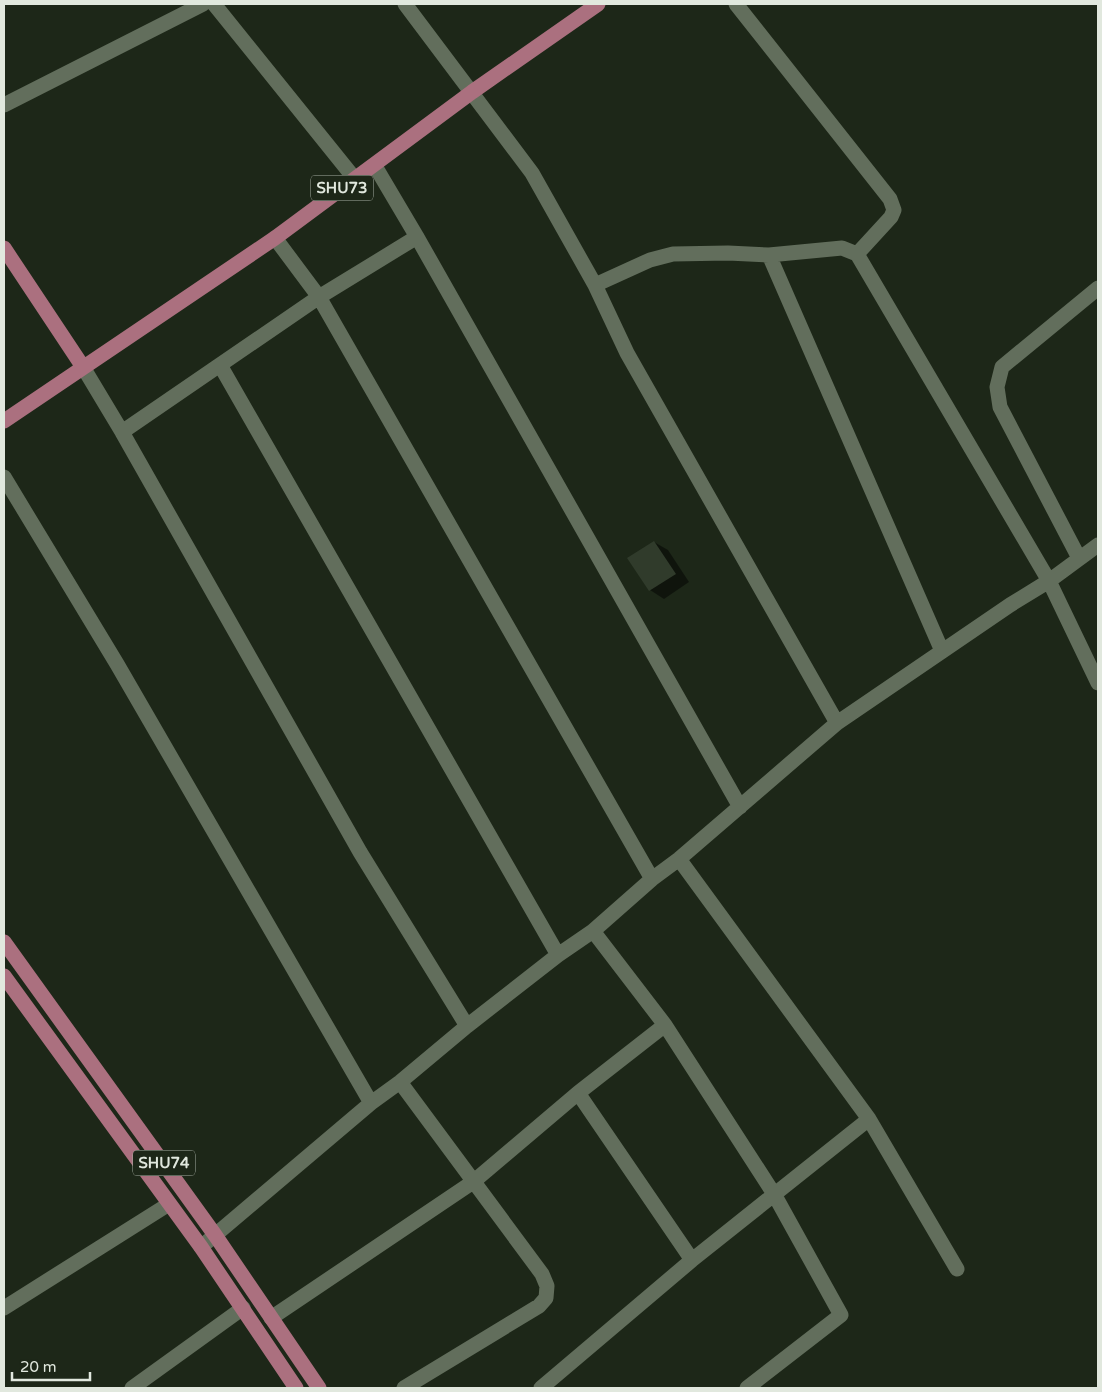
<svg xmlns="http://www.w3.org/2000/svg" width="1102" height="1392" viewBox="0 0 1102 1392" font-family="'Varela Round',sans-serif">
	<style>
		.shadow { fill: #0007 }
		.building { fill: #303b2b }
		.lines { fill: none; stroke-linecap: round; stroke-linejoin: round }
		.minor { stroke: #626e5c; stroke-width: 15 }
		.major { stroke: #ab707f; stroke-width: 15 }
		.labels { text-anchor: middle; stroke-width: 4; stroke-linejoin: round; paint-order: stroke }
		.shield { fill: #1d2718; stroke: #a6aea3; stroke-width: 1 }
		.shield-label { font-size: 15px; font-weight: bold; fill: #e1e8de }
	</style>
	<rect width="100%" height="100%" fill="#1d2718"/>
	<path class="shadow" d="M654 542 668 550 689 582 664 599 650 590Z"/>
	<path class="building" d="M654 541 676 574 649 591 627 558Z"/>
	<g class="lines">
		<path class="minor" d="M214 4 355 179
			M405 4 532 173 595 285 627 353 837 723
			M736 4 890 199 894 210 891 217 857 254
			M4 105 203 4
			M375 166 417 237 740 807
			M275 238 319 297 652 879
			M769 255 942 651
			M595 285 650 260 673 254 728 253 769 255 842 248 857 254 1049 581 1098 683
			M220 365 558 955
			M83 367 122 432 360 852 467 1026
			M122 432 319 297 417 237
			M4 477 117 664 371 1103
			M1079 558 1000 407 997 387 1002 367 1098 288
			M679 859 869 1119 957 1269
			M593 931 665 1025 774 1194 841 1315 747 1388
			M400 1082 542 1274 547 1286 546 1298 539 1306 404 1388
			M578 1093 692 1260
			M201 1247 371 1103 400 1082 467 1026 558 955 593 931 652 879 679 859 837 723 1010 605 1049 581 1098 545
			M4 1308 169 1204
			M271 1318 473 1182 578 1093 665 1025
			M132 1388 243 1308
			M541 1388 692 1260 869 1119"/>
		<path class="major" d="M4 248 83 367
			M4 421 275 238 472 92 598 4
			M4 942 215 1235 319 1388
			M4 976 201 1247 296 1388"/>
	</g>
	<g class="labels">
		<g class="shield">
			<rect x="311" y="175.5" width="62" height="25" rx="4"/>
			<rect x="133" y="1150.5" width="62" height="25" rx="4"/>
		</g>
		<g class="shield-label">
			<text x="342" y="193">SHU73</text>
			<text x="164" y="1168">SHU74</text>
		</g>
	</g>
	<rect width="1102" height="1392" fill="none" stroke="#e1e8de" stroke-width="10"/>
	<path d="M12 1372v8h78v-8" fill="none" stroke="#e1e8de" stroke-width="2.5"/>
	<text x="20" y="1372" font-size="15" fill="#e1e8de" stroke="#1d2718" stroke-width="4" paint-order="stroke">20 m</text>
</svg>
